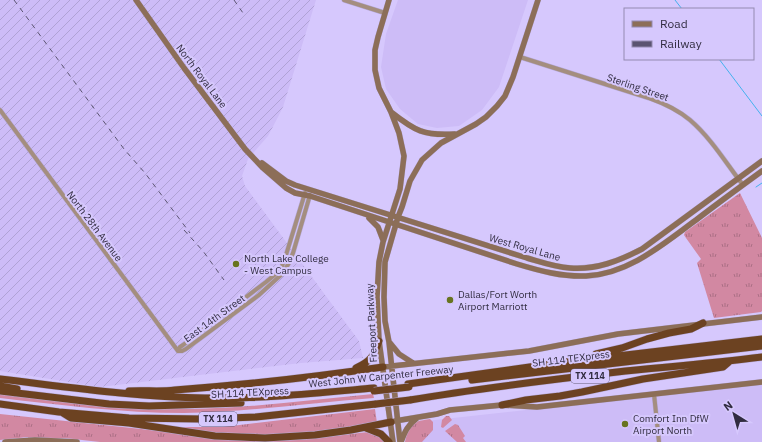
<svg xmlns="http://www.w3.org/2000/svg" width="762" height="442" viewBox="0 0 762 442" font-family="'IBM Plex Sans',sans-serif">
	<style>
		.built { fill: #cdbcf7 }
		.industrial { fill: url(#industrial-furrows) }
		.grass { fill: url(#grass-tufts) }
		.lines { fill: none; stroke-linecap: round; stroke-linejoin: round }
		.stream { stroke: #44b1ee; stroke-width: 1 }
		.street-casing { stroke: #b5a9d7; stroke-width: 5 }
		.secondary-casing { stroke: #b5a9d7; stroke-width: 6 }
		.highway-casing { stroke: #b5a9d7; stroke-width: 8 }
		.street { stroke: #a48e7f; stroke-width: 4 }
		.secondary { stroke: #8c6e58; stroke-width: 5.5 }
		.highway { stroke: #6c4221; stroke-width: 7 }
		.rail { stroke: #5b5471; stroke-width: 1; stroke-dasharray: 5 5; stroke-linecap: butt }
		.highway-bridge-casing { stroke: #b5a9d7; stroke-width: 8; stroke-linecap: butt }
		.highway-bridge { stroke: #6c4221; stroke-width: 7 }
		.poi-dot { fill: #68741f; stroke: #d6c8fd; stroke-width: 1.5 }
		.labels { text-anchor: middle; stroke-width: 4; stroke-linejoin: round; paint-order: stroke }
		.shield { fill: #d6c8fd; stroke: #625b79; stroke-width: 1 }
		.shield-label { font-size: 9px; font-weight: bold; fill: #312c40 }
		.street-label { font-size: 10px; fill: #312c40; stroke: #d6c8fd }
		.poi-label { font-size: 10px; fill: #312c40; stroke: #d6c8fd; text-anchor: start }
	</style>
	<defs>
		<pattern id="industrial-furrows" width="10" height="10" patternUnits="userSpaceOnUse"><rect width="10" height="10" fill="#cdbcf7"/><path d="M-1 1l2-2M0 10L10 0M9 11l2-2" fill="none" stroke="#b0a2d5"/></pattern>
		<pattern id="grass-tufts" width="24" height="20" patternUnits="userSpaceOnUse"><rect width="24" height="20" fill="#d288a2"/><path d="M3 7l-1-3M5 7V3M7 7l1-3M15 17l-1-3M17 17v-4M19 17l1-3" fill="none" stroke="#ab6f85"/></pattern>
	</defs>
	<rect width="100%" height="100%" fill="#d6c8fd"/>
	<path class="built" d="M398 0H528L499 87 482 110 459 126 437 128 418 124 400 109 386 89 381 67 386 34Z
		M762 384V442H406L426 421Z"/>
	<path class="industrial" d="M0 0H316L283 107 278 117 268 136 248 159 242 176 245 186 359 341 363 358 301 363 100 387 0 371Z"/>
	<path class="grass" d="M740 193 762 238V311L761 312 714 318 697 263 701 259 686 238 684 235 685 232Z
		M0 393C62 399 125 409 188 409 250 408 311 400 373 394L374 398C311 403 247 412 184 413 122 413 61 405 0 398Z
		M375 409 377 423 349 429 281 435H232L174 427H223Z
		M0 414 160 431 231 440H299L368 432 379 436 385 442H100L64 438 28 439V437L0 440Z
		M446 416H449L452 420 443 428 441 427 442 420Z
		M430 419 433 422V430L422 442H405C406 435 410 426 417 422 420 420 426 420 430 419Z
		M455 424 458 425 465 436 463 438 466 442H457L445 431Z"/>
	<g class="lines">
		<path class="stream" d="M675 0 682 9
			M719 59 762 116
			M756 187 762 183"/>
		<defs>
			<path id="street" d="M344 0 385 13
				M520 57 649 98C663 103 678 110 690 120 711 138 726 163 743 185
				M0 110 178 351
				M178 351H182L186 349 259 295 282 274 289 263 293 253 310 195
				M178 351 180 347 183 345 266 282 278 272 282 266 286 255 305 193
				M654 394 659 442"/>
			<path id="secondary" d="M136 0 184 68 245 149 263 168 286 188 295 193 310 196 517 264C540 271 563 277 586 276 629 274 663 244 696 220 718 203 740 187 762 171
				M389 0 378 37 375 50V70L379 88 391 112 399 133 404 156 400 189 383 242 379 262 377 297 379 341 393 442
				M391 112C415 131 424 136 455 134
				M262 163 286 181 295 185 527 258C541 262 555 267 570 268 596 270 619 261 642 249L762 161
				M369 218 378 227 383 240
				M390 343 399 354 413 363
				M383 367 529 351 618 334 762 317
				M395 421 437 414 450 410 502 405 537 407 762 382
				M5 442 35 440 77 442
				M400 442 389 342 385 321 384 297 385 262 398 217 402 207 410 181 422 160 441 143 476 124 486 117 497 106 505 96 513 77 538 0
				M401 442C405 431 408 425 417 418"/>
			<path id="highway" d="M596 354 622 348 647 339 669 333 691 329 703 323
				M356 368C371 361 374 356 379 341
				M0 379C68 387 136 397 205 398 262 399 318 393 374 388
				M472 380 762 346
				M408 384 558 363 762 339
				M0 386 17 389
				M0 391 109 404 149 406 241 403
				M129 391C145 390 160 392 175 390 245 385 314 377 383 367
				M410 400C479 388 548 380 617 372 666 367 714 363 762 357
				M0 404 59 412 129 418 202 419 256 417 376 404
				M502 405 526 400 560 396 582 392 643 379 723 367 730 361
				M63 413 71 418 129 423 215 436 241 437 265 438 315 435 351 430 391 422
				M366 428 381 434 389 442"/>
		</defs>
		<use href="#street" class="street-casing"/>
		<use href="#secondary" class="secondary-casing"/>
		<use href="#highway" class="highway-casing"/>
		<use href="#street" class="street"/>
		<use href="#secondary" class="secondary"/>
		<use href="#highway" class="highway"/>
		<path class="rail" d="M14 0 124 149 145 173 190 233
			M234 0 243 13
			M184 230 203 251 224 280"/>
		<defs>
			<path id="highway-bridge" d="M374 391 409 387
				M376 404 410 400"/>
		</defs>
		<use href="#highway-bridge" class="highway-bridge-casing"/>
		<use href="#highway-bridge" class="highway-bridge"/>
	</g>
	<g class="poi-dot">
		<circle cx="236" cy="264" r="4"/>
		<circle cx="450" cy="300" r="4"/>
		<circle cx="625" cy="424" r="4"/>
	</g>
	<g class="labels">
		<g class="shield">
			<rect x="571" y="369" width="38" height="14" rx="3"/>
			<rect x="199" y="412" width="38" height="14" rx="3"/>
		</g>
		<g class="shield-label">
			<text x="590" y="379">TX 114</text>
			<text x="218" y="422">TX 114</text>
		</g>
		<g class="street-label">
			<text transform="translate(202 76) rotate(53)" y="4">North Royal Lane</text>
			<text transform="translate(638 87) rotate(19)" y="4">Sterling Street</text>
			<text transform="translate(95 226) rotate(53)" y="4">North 28th Avenue</text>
			<text transform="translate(525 247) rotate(16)" y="4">West Royal Lane</text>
			<text transform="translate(214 318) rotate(-36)" y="4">East 14th Street</text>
			<text transform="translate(371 323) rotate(-93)" y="4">Freeport Parkway</text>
			<text transform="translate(571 358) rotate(-7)" y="4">SH 114 TEXpress</text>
			<text transform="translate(381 376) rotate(-6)" y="4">West John W Carpenter Freeway</text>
			<text transform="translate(250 392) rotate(-3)" y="4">SH 114 TEXpress</text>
		</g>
		<g class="poi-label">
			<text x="244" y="262">North Lake College<tspan x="244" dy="12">- West Campus</tspan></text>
			<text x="458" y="298">Dallas/Fort Worth<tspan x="458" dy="12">Airport Marriott</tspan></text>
			<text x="633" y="422">Comfort Inn DfW<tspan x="633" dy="12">Airport North</tspan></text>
		</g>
	</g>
	<rect x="624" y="8" width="130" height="52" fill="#d6c8fd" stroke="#948ab1"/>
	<rect x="632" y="21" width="20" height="6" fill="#8c6e58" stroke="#948ab1"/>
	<text x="660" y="28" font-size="12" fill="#312c40">Road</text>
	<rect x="632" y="41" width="20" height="6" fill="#5b5471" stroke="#948ab1"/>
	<text x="660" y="48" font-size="12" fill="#312c40">Railway</text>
	<g transform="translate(734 414) rotate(323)" stroke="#d6c8fd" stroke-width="3" paint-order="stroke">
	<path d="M0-3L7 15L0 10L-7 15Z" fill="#312c40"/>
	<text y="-6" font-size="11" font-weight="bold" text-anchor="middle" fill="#312c40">N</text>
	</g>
</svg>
